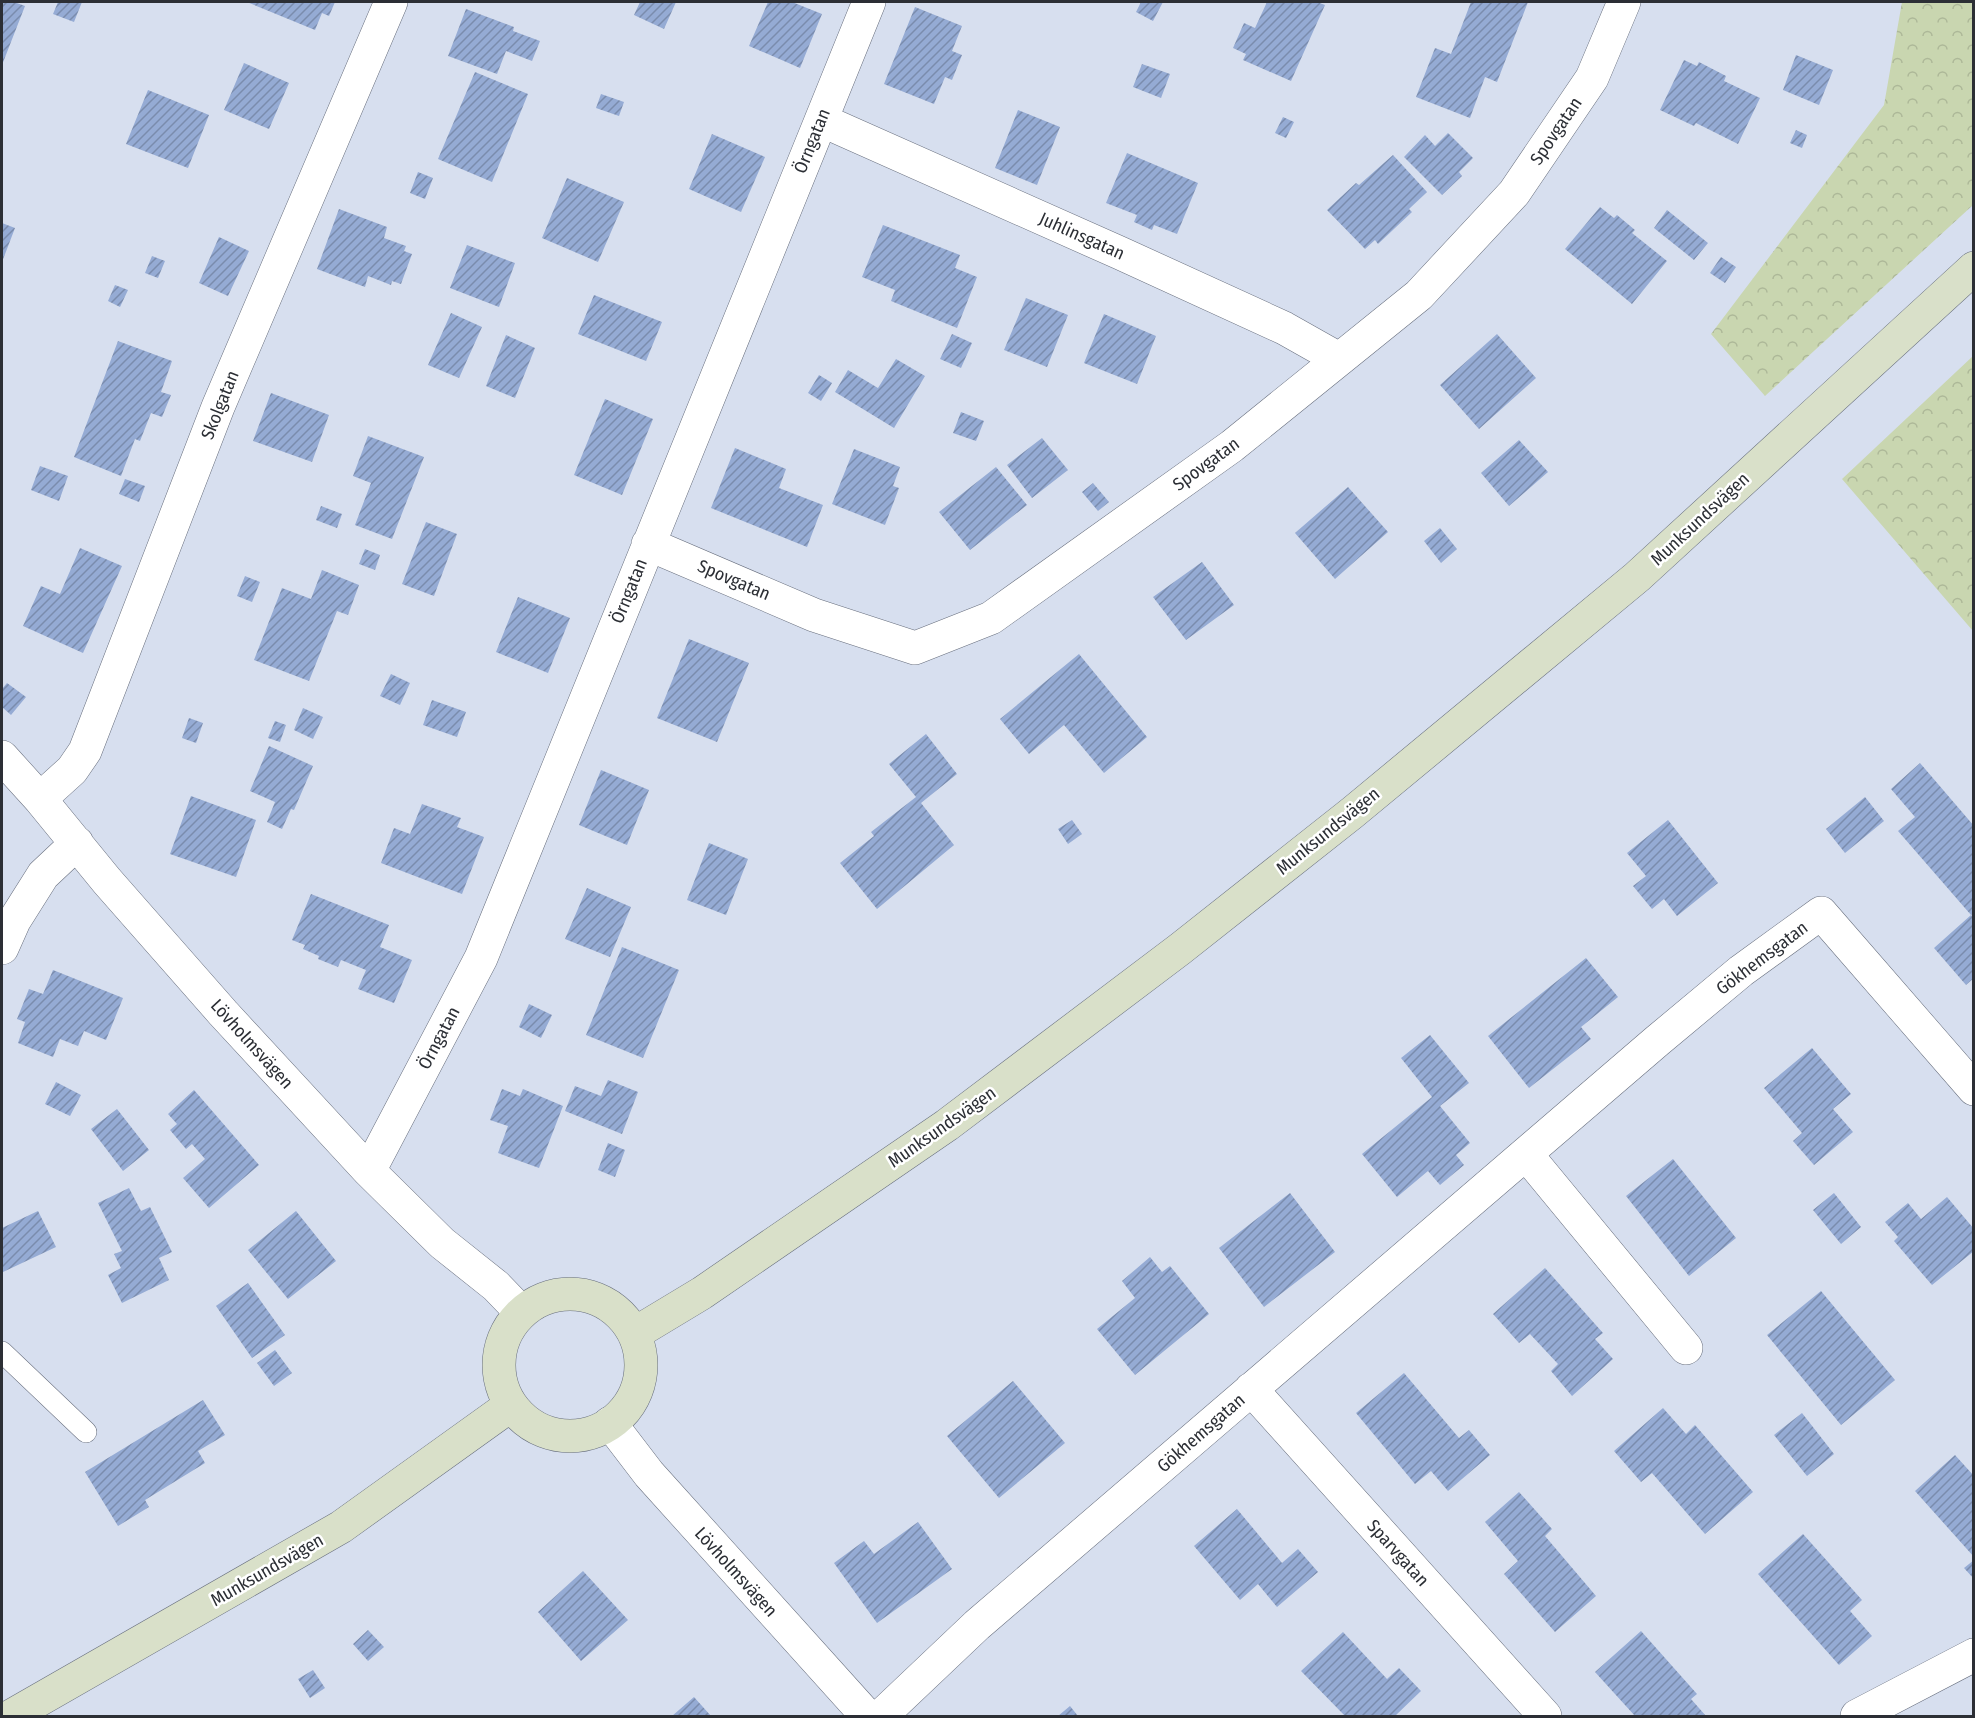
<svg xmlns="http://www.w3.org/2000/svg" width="1975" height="1718" viewBox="0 0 1975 1718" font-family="'Fira Sans Condensed',sans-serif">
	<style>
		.forest { fill: url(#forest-crowns) }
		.building { fill: url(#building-hatch) }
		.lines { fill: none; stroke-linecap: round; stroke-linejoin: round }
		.lane-casing { stroke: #686f7e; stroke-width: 22 }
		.street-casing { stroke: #686f7e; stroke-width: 34 }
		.secondary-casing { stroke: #686f7e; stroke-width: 34 }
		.lane { stroke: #fff; stroke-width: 21 }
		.street { stroke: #fff; stroke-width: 33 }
		.secondary { stroke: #d9e0c9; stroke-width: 33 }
		.labels { text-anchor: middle; stroke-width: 5; stroke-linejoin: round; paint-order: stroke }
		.street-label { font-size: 18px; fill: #2c2f35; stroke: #fff }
	</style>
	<defs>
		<pattern id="forest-crowns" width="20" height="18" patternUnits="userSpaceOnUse" patternTransform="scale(1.5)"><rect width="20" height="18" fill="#c9d6b0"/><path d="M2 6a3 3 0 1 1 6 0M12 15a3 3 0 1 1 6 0" fill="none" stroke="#adb898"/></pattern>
		<pattern id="building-hatch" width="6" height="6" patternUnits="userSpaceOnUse" patternTransform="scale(1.5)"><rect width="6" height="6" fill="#95abd4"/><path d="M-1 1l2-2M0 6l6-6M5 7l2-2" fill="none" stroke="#7a8cad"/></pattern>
	</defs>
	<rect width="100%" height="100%" fill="#d7dfef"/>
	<path class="forest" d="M1902 2H1973V205L1765 396 1711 334 1884 105Z
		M1973 356V631L1842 479Z"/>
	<path class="building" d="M2 2H14L25 6 2 65Z
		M58 2H82L74 22 53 14Z
		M247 2H335L329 16 322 13 315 30Z
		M640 2H676L664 29 634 15Z
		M768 2H792L822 14 800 68 749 46Z
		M1141 2H1163L1153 21 1136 12Z
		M1267 2H1317L1325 5 1291 81 1243 60 1246 54 1233 48 1244 23 1255 28Z
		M1471 2H1528L1497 82 1485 77 1470 118 1416 97 1435 48 1451 54Z
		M915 7 962 26 952 51 962 55 952 80 945 77 934 104 884 84Z
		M466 9 514 27 513 31 540 41 532 61 506 51 497 74 448 56Z
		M1796 55 1833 70 1819 105 1783 90Z
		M1684 60 1697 66 1699 62 1726 76 1724 81 1760 98 1738 144 1696 123 1694 126 1660 110Z
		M244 63 289 83 269 129 224 110Z
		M1142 64 1170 74 1161 98 1133 87Z
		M475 72 528 94 492 182 438 159Z
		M148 90 209 115 188 168 126 144Z
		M601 94 624 102 619 116 596 108Z
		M1018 110 1060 127 1037 185 995 168Z
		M1283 117 1294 122 1286 138 1275 133Z
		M1796 130 1807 135 1802 148 1790 143Z
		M1448 133 1473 158 1459 172 1462 176 1442 195 1404 157 1425 135 1435 146Z
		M712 134 765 157 741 212 689 189Z
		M1127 153 1198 183 1177 234 1154 225 1152 230 1134 222 1137 215 1106 203Z
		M1393 155 1427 192 1409 209 1412 212 1378 244 1375 240 1365 249 1327 210 1356 183 1359 185Z
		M418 172 433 178 425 199 410 193Z
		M567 178 624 202 598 262 542 238Z
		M1600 207 1614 218 1617 215 1635 230 1632 233 1667 261 1632 304 1565 249Z
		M339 209 387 227 384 238 406 246 404 251 412 254 401 284 392 281 391 285 368 276 365 287 317 269Z
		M1667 210 1708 243 1694 260 1654 228Z
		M2 223 15 228 2 262Z
		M883 225 960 255 955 268 977 277 957 328 891 301 895 290 862 277Z
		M219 237 249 251 228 296 199 283Z
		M467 245 515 263 499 307 450 288Z
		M152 256 165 261 158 278 145 273Z
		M1721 257 1736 267 1725 283 1710 273Z
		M115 285 128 290 120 307 108 301Z
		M594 295 662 322 646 361 578 334Z
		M1026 298 1068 315 1047 367 1004 350Z
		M451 313 482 327 459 378 428 365Z
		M1104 314 1156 336 1137 384 1084 363Z
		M952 334 972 343 961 368 940 359Z
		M1497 334 1536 378 1479 429 1440 385Z
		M506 335 535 348 515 398 486 386Z
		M118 341 172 361 161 392 171 395 162 417 151 413 140 441 135 439 121 476 74 457Z
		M896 359 925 376 894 428 835 392 848 370 878 388Z
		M819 375 832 383 821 401 808 393Z
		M271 393 329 415 312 462 253 441Z
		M605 399 653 419 622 495 574 475Z
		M961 412 984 421 976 441 953 433Z
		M368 436 424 457 392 539 355 525 371 483 353 476Z
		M1042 438 1068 470 1032 498 1007 465Z
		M1519 440 1548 472 1509 506 1481 473Z
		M735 448 786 469 779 488 823 505 807 547 711 508Z
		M854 449 900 467 893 486 899 488 885 525 832 504Z
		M40 466 68 476 59 501 31 490Z
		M996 467 1027 505 970 550 939 512Z
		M125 479 145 486 139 502 119 494Z
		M1093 483 1109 502 1098 511 1082 492Z
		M1348 487 1388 532 1335 579 1295 533Z
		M321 506 342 514 337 528 316 520Z
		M426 522 457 534 434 596 402 584Z
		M1440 528 1457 549 1441 563 1424 541Z
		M80 548 122 566 83 653 23 626 41 586 60 594Z
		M365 549 380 555 375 570 359 564Z
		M1202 562 1234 605 1186 640 1153 597Z
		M322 570 359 585 348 615 337 611 309 681 254 660 282 588 311 599Z
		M245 576 260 582 252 602 237 596Z
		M518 597 570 618 548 673 496 652Z
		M689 639 749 663 717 742 657 718Z
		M1079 654 1147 737 1104 773 1064 725 1029 754 1000 719Z
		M391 674 410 683 400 705 380 696Z
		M7 683 26 697 11 715 2 707V689Z
		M432 700 466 712 457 737 423 725Z
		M303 708 323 717 313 739 294 730Z
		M189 718 203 723 196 743 182 738Z
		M275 721 286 725 280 742 268 738Z
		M926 734 957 774 921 803 954 845 877 909 840 863 874 836 871 832 916 797 889 764Z
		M269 746 313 766 294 810 291 809 282 829 267 822 275 802 250 791Z
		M1920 763 1974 826V914L1971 915 1898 831 1915 817 1891 789Z
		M601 770 649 790 627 845 579 825Z
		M191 796 256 820 236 877 170 854Z
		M1865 797 1884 821 1845 853 1826 829Z
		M422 804 461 818 457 827 484 837 462 894 381 863 394 828 410 834Z
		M1072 820 1082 834 1068 844 1058 829Z
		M1668 820 1718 883 1677 916 1664 899 1652 909 1633 886 1646 876 1627 853Z
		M709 843 748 859 726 915 687 900Z
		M587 888 631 907 610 957 565 939Z
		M311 894 389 925 380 947 412 960 394 1003 358 989 366 970 341 960 338 967 318 959 319 956 303 949 305 945 292 940Z
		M1971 915 1974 918V978L1966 985 1934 948Z
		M622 947 679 970 643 1058 586 1035Z
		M1586 958 1618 997 1581 1027 1591 1039 1529 1088 1488 1036Z
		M53 970 123 998 106 1040 84 1031 78 1046 60 1039 53 1057 18 1043 25 1022 17 1019 29 989 43 994Z
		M529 1004 552 1015 541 1038 519 1027Z
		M1430 1035 1469 1083 1440 1106 1470 1143 1456 1155 1464 1165 1440 1185 1428 1171 1397 1197 1362 1154 1432 1097 1401 1058Z
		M1812 1048 1851 1094 1833 1109 1853 1132 1814 1165 1793 1141 1802 1133 1764 1088Z
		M608 1080 638 1092 622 1134 565 1111 575 1086 601 1096Z
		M56 1082 81 1095 70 1116 45 1104Z
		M502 1089 520 1096 523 1089 563 1106 539 1168 498 1153 508 1126 490 1120Z
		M194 1090 259 1165 209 1208 183 1178 205 1159 192 1144 186 1149 170 1130 177 1124 168 1114Z
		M117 1109 149 1150 123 1171 91 1129Z
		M608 1143 625 1150 615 1177 598 1170Z
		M1673 1159 1736 1238 1689 1276 1626 1196Z
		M129 1188 141 1211 150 1207 172 1252 159 1258 169 1280 122 1303 108 1275 121 1268 114 1254 122 1251 98 1203Z
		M1290 1193 1335 1252 1264 1307 1219 1248Z
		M1834 1193 1861 1227 1841 1244 1813 1210Z
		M1947 1197 1974 1229V1251L1932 1285 1894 1241 1898 1237 1885 1222 1908 1203 1921 1219Z
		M38 1211 56 1247 3 1272 2 1268V1228Z
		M296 1211 336 1261 288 1299 248 1250Z
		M1150 1257 1162 1272 1170 1266 1209 1314 1135 1375 1097 1329 1135 1298 1122 1281Z
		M1545 1268 1603 1333 1595 1339 1613 1359 1572 1396 1551 1371 1558 1364 1530 1334 1519 1343 1493 1314Z
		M248 1283 285 1335 252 1358 216 1306Z
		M1821 1291 1895 1380 1841 1425 1767 1335Z
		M275 1350 292 1373 274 1386 257 1363Z
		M1404 1373 1459 1438 1469 1430 1490 1455 1448 1491 1431 1471 1415 1484 1356 1413Z
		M1013 1381 1065 1443 999 1498 947 1436Z
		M203 1400 225 1435 198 1451 205 1463 145 1500 149 1507 118 1526 85 1472Z
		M1663 1408 1686 1434 1695 1425 1753 1492 1705 1534 1652 1473 1641 1482 1614 1451Z
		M1802 1413 1834 1454 1807 1476 1774 1435Z
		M1955 1455 1974 1476V1557L1915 1491Z
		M1519 1492 1552 1529 1545 1536 1596 1596 1555 1632 1504 1574 1518 1561 1485 1522Z
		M1237 1509 1282 1563 1298 1549 1318 1572 1277 1607 1258 1584 1240 1600 1194 1546Z
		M918 1522 952 1569 877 1623 834 1563 864 1541 874 1554Z
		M1803 1534 1862 1600 1850 1611 1872 1636 1839 1665 1758 1574Z
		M1974 1560V1579L1964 1568Z
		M583 1571 628 1620 581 1661 538 1612Z
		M368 1630 384 1647 368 1661 353 1644Z
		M1641 1631 1697 1694 1691 1699 1706 1716H1635L1595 1672Z
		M1343 1632 1387 1679 1399 1668 1421 1691 1395 1716H1345L1301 1671Z
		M313 1670 325 1688 310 1698 298 1679Z
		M694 1697 711 1716H672Z
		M1070 1706 1078 1716H1058Z"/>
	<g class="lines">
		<defs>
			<path id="lane" d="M2 1352 86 1432"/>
			<path id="street" d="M821 120 1120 253 1284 328 1339 359
				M648 544 814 615 915 648 991 618 1232 446 1419 295 1514 193 1592 78 1624 2
				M2 757 40 799 107 881 223 1013 369 1171 442 1243 496 1286 521 1312
				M40 799 72 770 85 751 218 407 391 2
				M2 948 14 921 43 875 77 843
				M1526 1154 1686 1348
				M369 1171 481 958 869 2
				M1251 1389 1545 1716
				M610 1423 649 1474 867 1716
				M881 1716 977 1625 1657 1041 1741 971 1821 913 1974 1089
				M1857 1716 1974 1655"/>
			<path id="secondary" d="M499 1365a71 71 0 1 1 142 0a71 71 0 1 1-142 0Z
				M634 1334 702 1293 947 1125 1180 949 1352 813 1637 577 1974 268
				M11 1716 341 1527 511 1405"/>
		</defs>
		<use href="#lane" class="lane-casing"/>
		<use href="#street" class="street-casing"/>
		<use href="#secondary" class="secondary-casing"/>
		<use href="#lane" class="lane"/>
		<use href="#street" class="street"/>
		<use href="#secondary" class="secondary"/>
	</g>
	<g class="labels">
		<g class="street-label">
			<text transform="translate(1556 131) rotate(-56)" y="6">Spovgatan</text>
			<text transform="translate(812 141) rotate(-68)" y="6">Örngatan</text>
			<text transform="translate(1082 236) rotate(24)" y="6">Juhlinsgatan</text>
			<text transform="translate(220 405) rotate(-68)" y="6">Skolgatan</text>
			<text transform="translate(1206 464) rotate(-36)" y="6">Spovgatan</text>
			<text transform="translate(1700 519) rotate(-43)" y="6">Munksundsvägen</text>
			<text transform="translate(734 580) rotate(23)" y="6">Spovgatan</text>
			<text transform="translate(629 591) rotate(-68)" y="6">Örngatan</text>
			<text transform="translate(1328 831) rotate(-39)" y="6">Munksundsvägen</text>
			<text transform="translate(1762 958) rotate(-37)" y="6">Gökhemsgatan</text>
			<text transform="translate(439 1038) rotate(-62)" y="6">Örngatan</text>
			<text transform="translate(252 1044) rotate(48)" y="6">Lövholmsvägen</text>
			<text transform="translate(942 1127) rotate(-35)" y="6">Munksundsvägen</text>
			<text transform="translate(1201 1433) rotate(-41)" y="6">Gökhemsgatan</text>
			<text transform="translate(1398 1553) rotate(48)" y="6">Sparvgatan</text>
			<text transform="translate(267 1570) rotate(-30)" y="6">Munksundsvägen</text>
			<text transform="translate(736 1572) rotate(48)" y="6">Lövholmsvägen</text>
		</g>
	</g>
	<rect width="1975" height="1718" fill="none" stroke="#2c2f35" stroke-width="6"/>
</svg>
